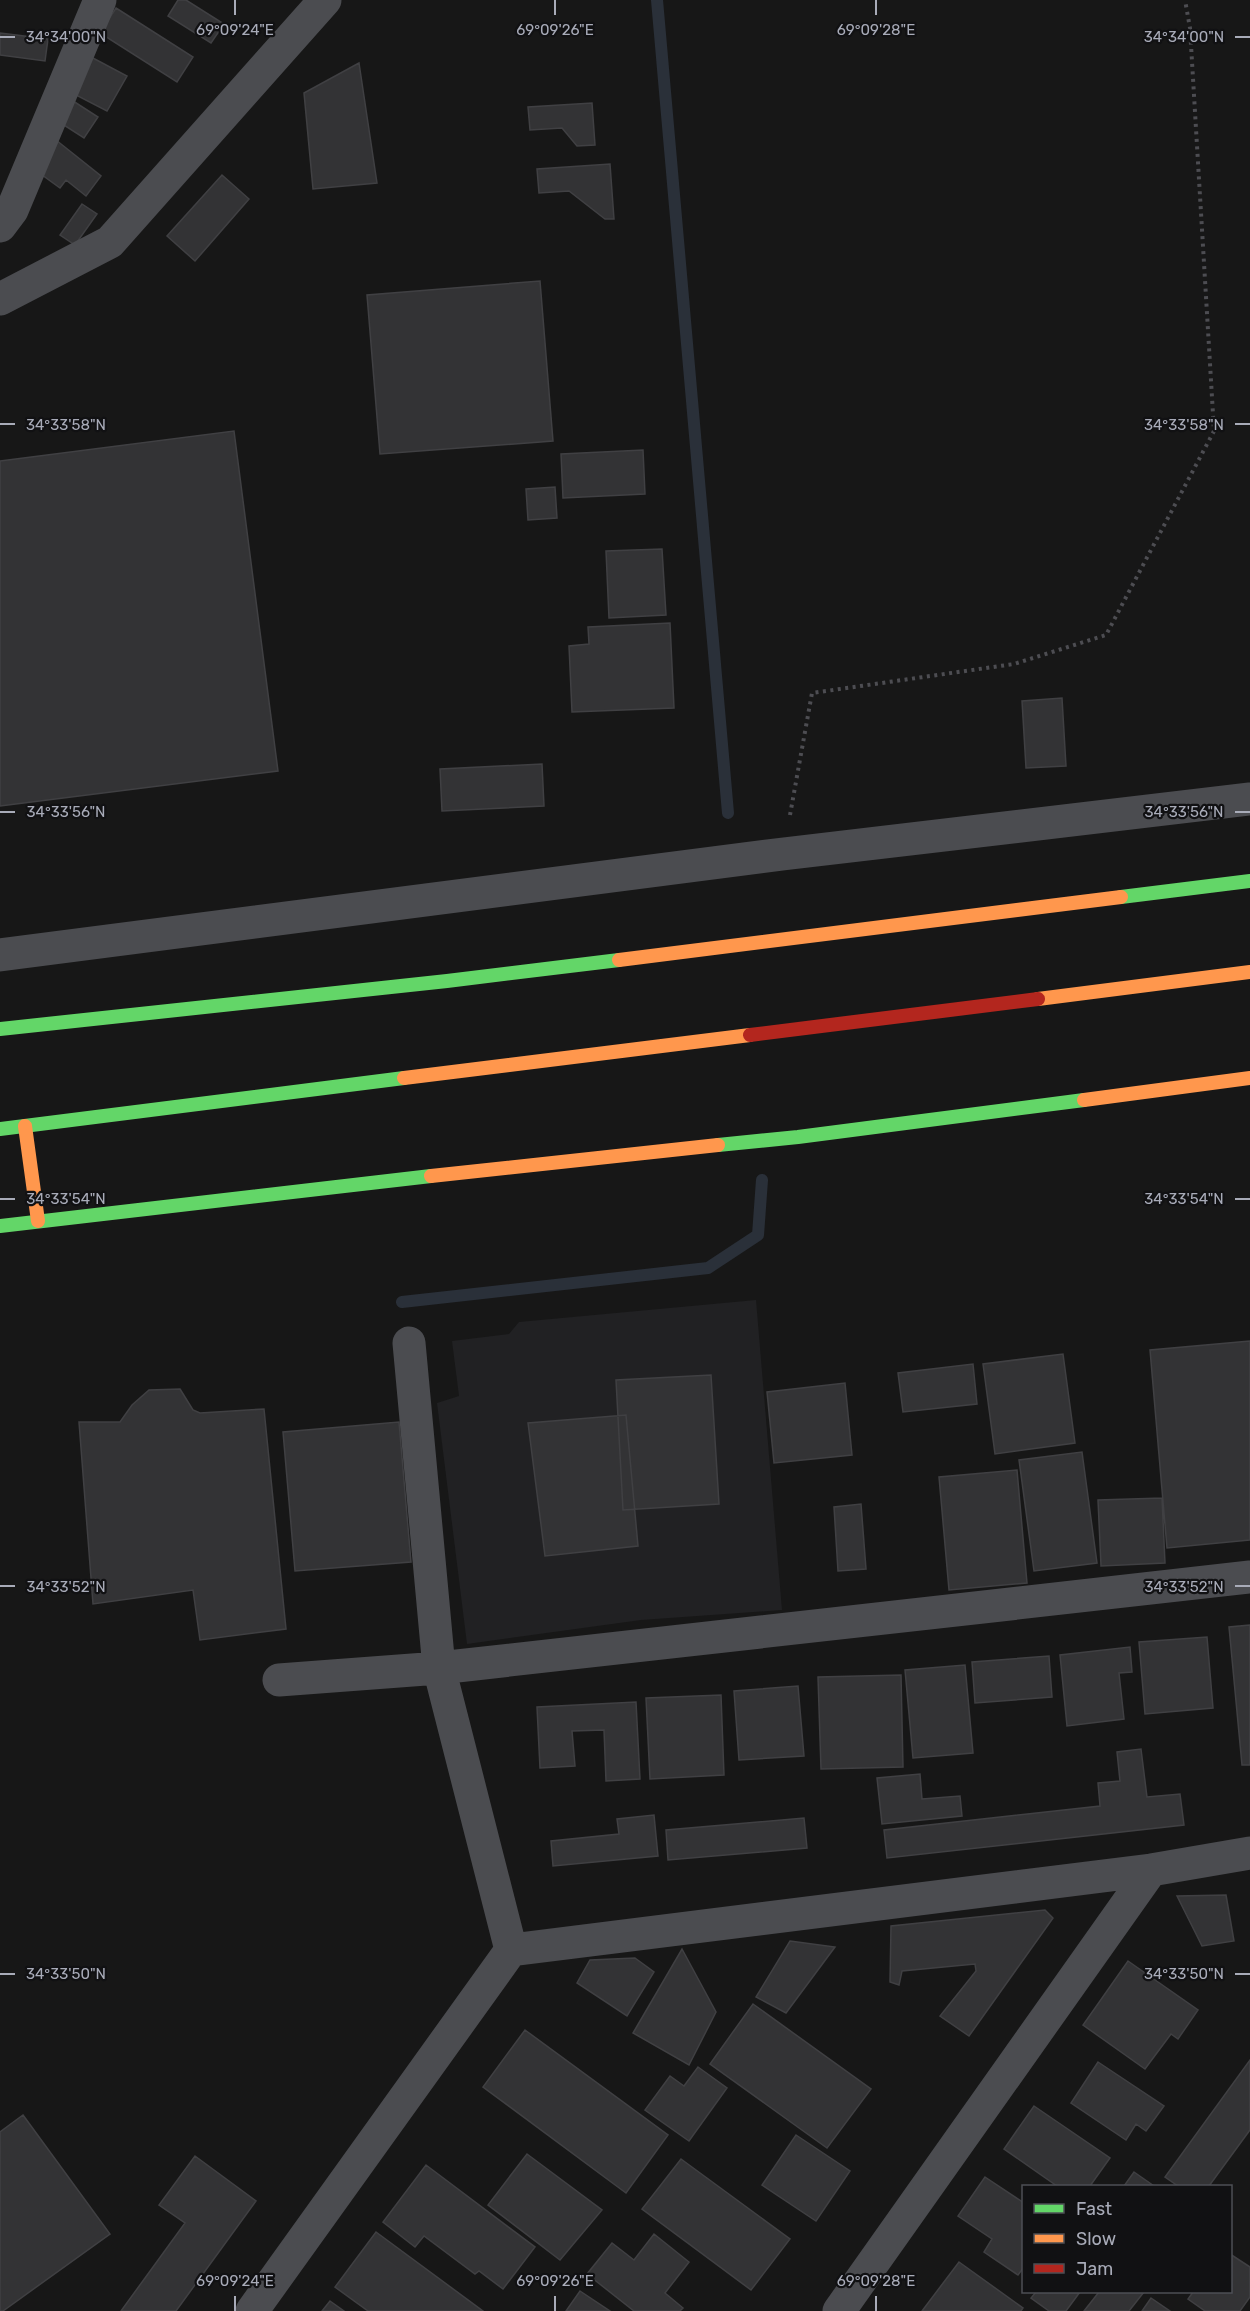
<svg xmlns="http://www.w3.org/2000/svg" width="1250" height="2311" viewBox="0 0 1250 2311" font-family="Rubik,sans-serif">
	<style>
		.built { fill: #212123 }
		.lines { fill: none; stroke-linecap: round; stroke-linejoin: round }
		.stream { stroke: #2a3039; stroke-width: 12 }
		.building { fill: #333335; stroke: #404043; stroke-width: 1.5 }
		.path { stroke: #4d4d52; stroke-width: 4; stroke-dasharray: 3 4.5; stroke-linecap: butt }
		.street { stroke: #4b4c50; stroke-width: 33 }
		.fast { stroke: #63d668; stroke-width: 14 }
		.slow { stroke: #ff974d; stroke-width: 14 }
		.jam { stroke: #b3261e; stroke-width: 14 }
		.ticks { fill: none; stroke: #a8abb8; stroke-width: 2 }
		.ticks-label { font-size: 15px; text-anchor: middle; fill: #a8abb8; stroke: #111113; stroke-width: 4.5; stroke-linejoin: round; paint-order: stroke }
	</style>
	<rect width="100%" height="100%" fill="#171717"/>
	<path class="built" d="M756 1300 782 1610 641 1620 467 1644 437 1403 459 1396 452 1341 509 1334 519 1322Z"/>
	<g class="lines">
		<path class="stream" d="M657 0 728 813
			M402 1302 708 1268 758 1235 762 1180"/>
	</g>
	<path class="building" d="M178 0H186L224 24 211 43 168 16Z
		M116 8 193 57 177 82 100 33Z
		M0 33 48 39 45 61 0 55Z
		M91 57 127 76 107 111 72 93Z
		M359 63 377 183 313 189 304 93Z
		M70 99 98 117 84 138 56 120Z
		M592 103 595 145 577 146 562 128 530 130 528 107Z
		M56 140 101 176 86 196 66 180 60 188 34 169Z
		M610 164 614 219H605L569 191 539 193 537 169Z
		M222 175 249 199 195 261 167 236Z
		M82 204 97 214 75 245 60 235Z
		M540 281 553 441 380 454 367 295Z
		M234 431 278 771 0 806V461Z
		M643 450 645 494 563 498 561 454Z
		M555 487 557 518 528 520 526 489Z
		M662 549 666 615 609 618 606 551Z
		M670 623 674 708 572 712 569 646 589 644 588 627Z
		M1062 698 1066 766 1026 768 1022 701Z
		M542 764 544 806 442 811 440 769Z
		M1250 1341V1540L1167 1548 1150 1350Z
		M1063 1354 1075 1443 995 1454 983 1364Z
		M973 1364 977 1404 903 1412 898 1373Z
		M711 1375 719 1504 623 1510 616 1380Z
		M845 1383 852 1455 774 1463 767 1392Z
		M180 1389 193 1410 200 1413 264 1409 286 1629 200 1640 193 1590 93 1604 79 1422H120L132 1405 149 1390Z
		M626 1415 638 1546 545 1556 528 1423Z
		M399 1422 411 1562 295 1571 283 1432Z
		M1082 1452 1097 1563 1034 1571 1019 1460Z
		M1017 1470 1027 1583 949 1590 939 1477Z
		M1162 1498 1165 1563 1101 1566 1098 1500Z
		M861 1504 866 1569 838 1571 834 1507Z
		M1250 1625V1765H1242L1229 1627Z
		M1207 1637 1213 1708 1145 1714 1139 1642Z
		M1130 1647 1132 1672 1119 1673 1124 1719 1067 1726 1060 1655Z
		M1049 1656 1052 1697 975 1703 972 1662Z
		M965 1665 973 1753 913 1758 905 1670Z
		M901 1675 903 1767 821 1769 818 1677Z
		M798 1686 804 1756 739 1760 734 1691Z
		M721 1695 724 1775 650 1779 646 1698Z
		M636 1702 640 1779 606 1781 604 1730 572 1731 575 1766 540 1768 537 1707Z
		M1141 1749 1147 1797 1180 1794 1184 1825 887 1858 884 1830 1100 1806 1098 1783 1120 1781 1117 1752Z
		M920 1774 922 1799 960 1796 962 1816 882 1824 877 1778Z
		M654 1815 658 1856 553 1866 551 1841 619 1834 617 1819Z
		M804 1818 807 1848 668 1860 666 1830Z
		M1226 1895 1234 1941 1202 1946 1177 1896Z
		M1045 1910 1053 1918 969 2036 940 2016 976 1971 975 1964 902 1971 899 1985 890 1982 891 1926Z
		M790 1941 835 1947 786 2013 756 1997Z
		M682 1949 716 2012 689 2065 633 2033Z
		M635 1958 654 1972 627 2016 577 1983 590 1960Z
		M1128 1961 1198 2010 1178 2039 1171 2034 1145 2069 1083 2025Z
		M753 2004 871 2089 827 2148 710 2064Z
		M525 2030 668 2135 626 2193 483 2087Z
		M1250 2060V2130L1209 2186H1178L1165 2177Z
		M1098 2062 1164 2106 1146 2131 1136 2124 1126 2140 1071 2103Z
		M698 2067 727 2088 689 2141 645 2110 670 2076 684 2086Z
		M1034 2106 1110 2158 1090 2186H1057L1004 2149Z
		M23 2115 110 2234 3 2311H0V2132Z
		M796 2135 850 2171 816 2221 762 2185Z
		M527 2154 602 2210 560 2260 488 2205Z
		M195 2156 256 2201 176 2311H121L185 2223 159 2205Z
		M681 2159 790 2239 751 2290 642 2209Z
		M426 2165 535 2247 503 2289 479 2271 475 2274 424 2236 415 2247 383 2222Z
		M1134 2172 1154 2186H1124Z
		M985 2177 1024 2203V2267L1018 2275 984 2252 992 2239 958 2216Z
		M376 2232 483 2311H368L335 2287Z
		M654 2234 689 2262 665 2293 683 2308 680 2311H634L587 2274 612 2243 634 2260Z
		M1230 2254 1250 2267V2297L1240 2311H1205L1188 2299 1193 2292H1230Z
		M959 2262 1023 2308 1021 2311H922Z
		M580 2291 610 2311H566Z
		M1036 2292H1080L1066 2311H1049L1031 2298Z
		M1099 2292H1144L1129 2311H1084Z
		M1151 2298 1170 2311H1142Z
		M330 2301 344 2311H322Z"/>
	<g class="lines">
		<path class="path" d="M790 815 812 693 1014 664 1106 635 1214 431 1190 28 1185 0"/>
		<path class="street" d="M0 226 12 210 100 0
			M0 299 110 242 325 0
			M0 955 783 854 1250 799
			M279 1680 439 1668 409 1343
			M511 1950 439 1668 1250 1577
			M252 2311 511 1950 1151 1870 1250 1853
			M839 2311 1151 1870"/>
		<path class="fast" d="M1121 897 1250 881
			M0 1029 447 981 619 960
			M0 1129 404 1078
			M718 1145 798 1137 1084 1100
			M0 1226 431 1176"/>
		<path class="slow" d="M619 960 1121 897
			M1038 999 1250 972
			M404 1078 750 1035
			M1084 1100 1250 1078
			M25 1126 38 1221
			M431 1176 718 1145"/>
		<path class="jam" d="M750 1035 1038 999"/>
	</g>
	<path class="ticks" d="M235 0V15M555 0V15M876 0V15M0 37H15M1235 37H1250M0 424H15M1235 424H1250M0 812H15M1235 812H1250M0 1199H15M1235 1199H1250M0 1586H15M1235 1586H1250M0 1974H15M1235 1974H1250M235 2296V2311M555 2296V2311M876 2296V2311"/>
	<g class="ticks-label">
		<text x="235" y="35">69°09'24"E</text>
		<text x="555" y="35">69°09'26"E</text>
		<text x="876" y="35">69°09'28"E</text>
		<text x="66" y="42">34°34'00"N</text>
		<text x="1184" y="42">34°34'00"N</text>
		<text x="66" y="430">34°33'58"N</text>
		<text x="1184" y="430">34°33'58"N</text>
		<text x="66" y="817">34°33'56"N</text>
		<text x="1184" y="817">34°33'56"N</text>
		<text x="66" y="1204">34°33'54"N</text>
		<text x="1184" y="1204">34°33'54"N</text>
		<text x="66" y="1592">34°33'52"N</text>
		<text x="1184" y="1592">34°33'52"N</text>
		<text x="66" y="1979">34°33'50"N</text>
		<text x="1184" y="1979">34°33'50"N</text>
		<text x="235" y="2286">69°09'24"E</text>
		<text x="555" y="2286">69°09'26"E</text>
		<text x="876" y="2286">69°09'28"E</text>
	</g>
	<rect x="1022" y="2185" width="210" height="108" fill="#111113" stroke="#4d4f55" stroke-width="1.5"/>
	<rect x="1034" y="2204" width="30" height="9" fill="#63d668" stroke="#4d4f55" stroke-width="1.5"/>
	<text x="1076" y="2215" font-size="18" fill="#a8abb8">Fast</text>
	<rect x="1034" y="2234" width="30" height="9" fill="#ff974d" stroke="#4d4f55" stroke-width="1.5"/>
	<text x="1076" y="2245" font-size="18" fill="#a8abb8">Slow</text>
	<rect x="1034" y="2264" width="30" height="9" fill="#b3261e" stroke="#4d4f55" stroke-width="1.5"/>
	<text x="1076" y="2275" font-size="18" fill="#a8abb8">Jam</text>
</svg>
